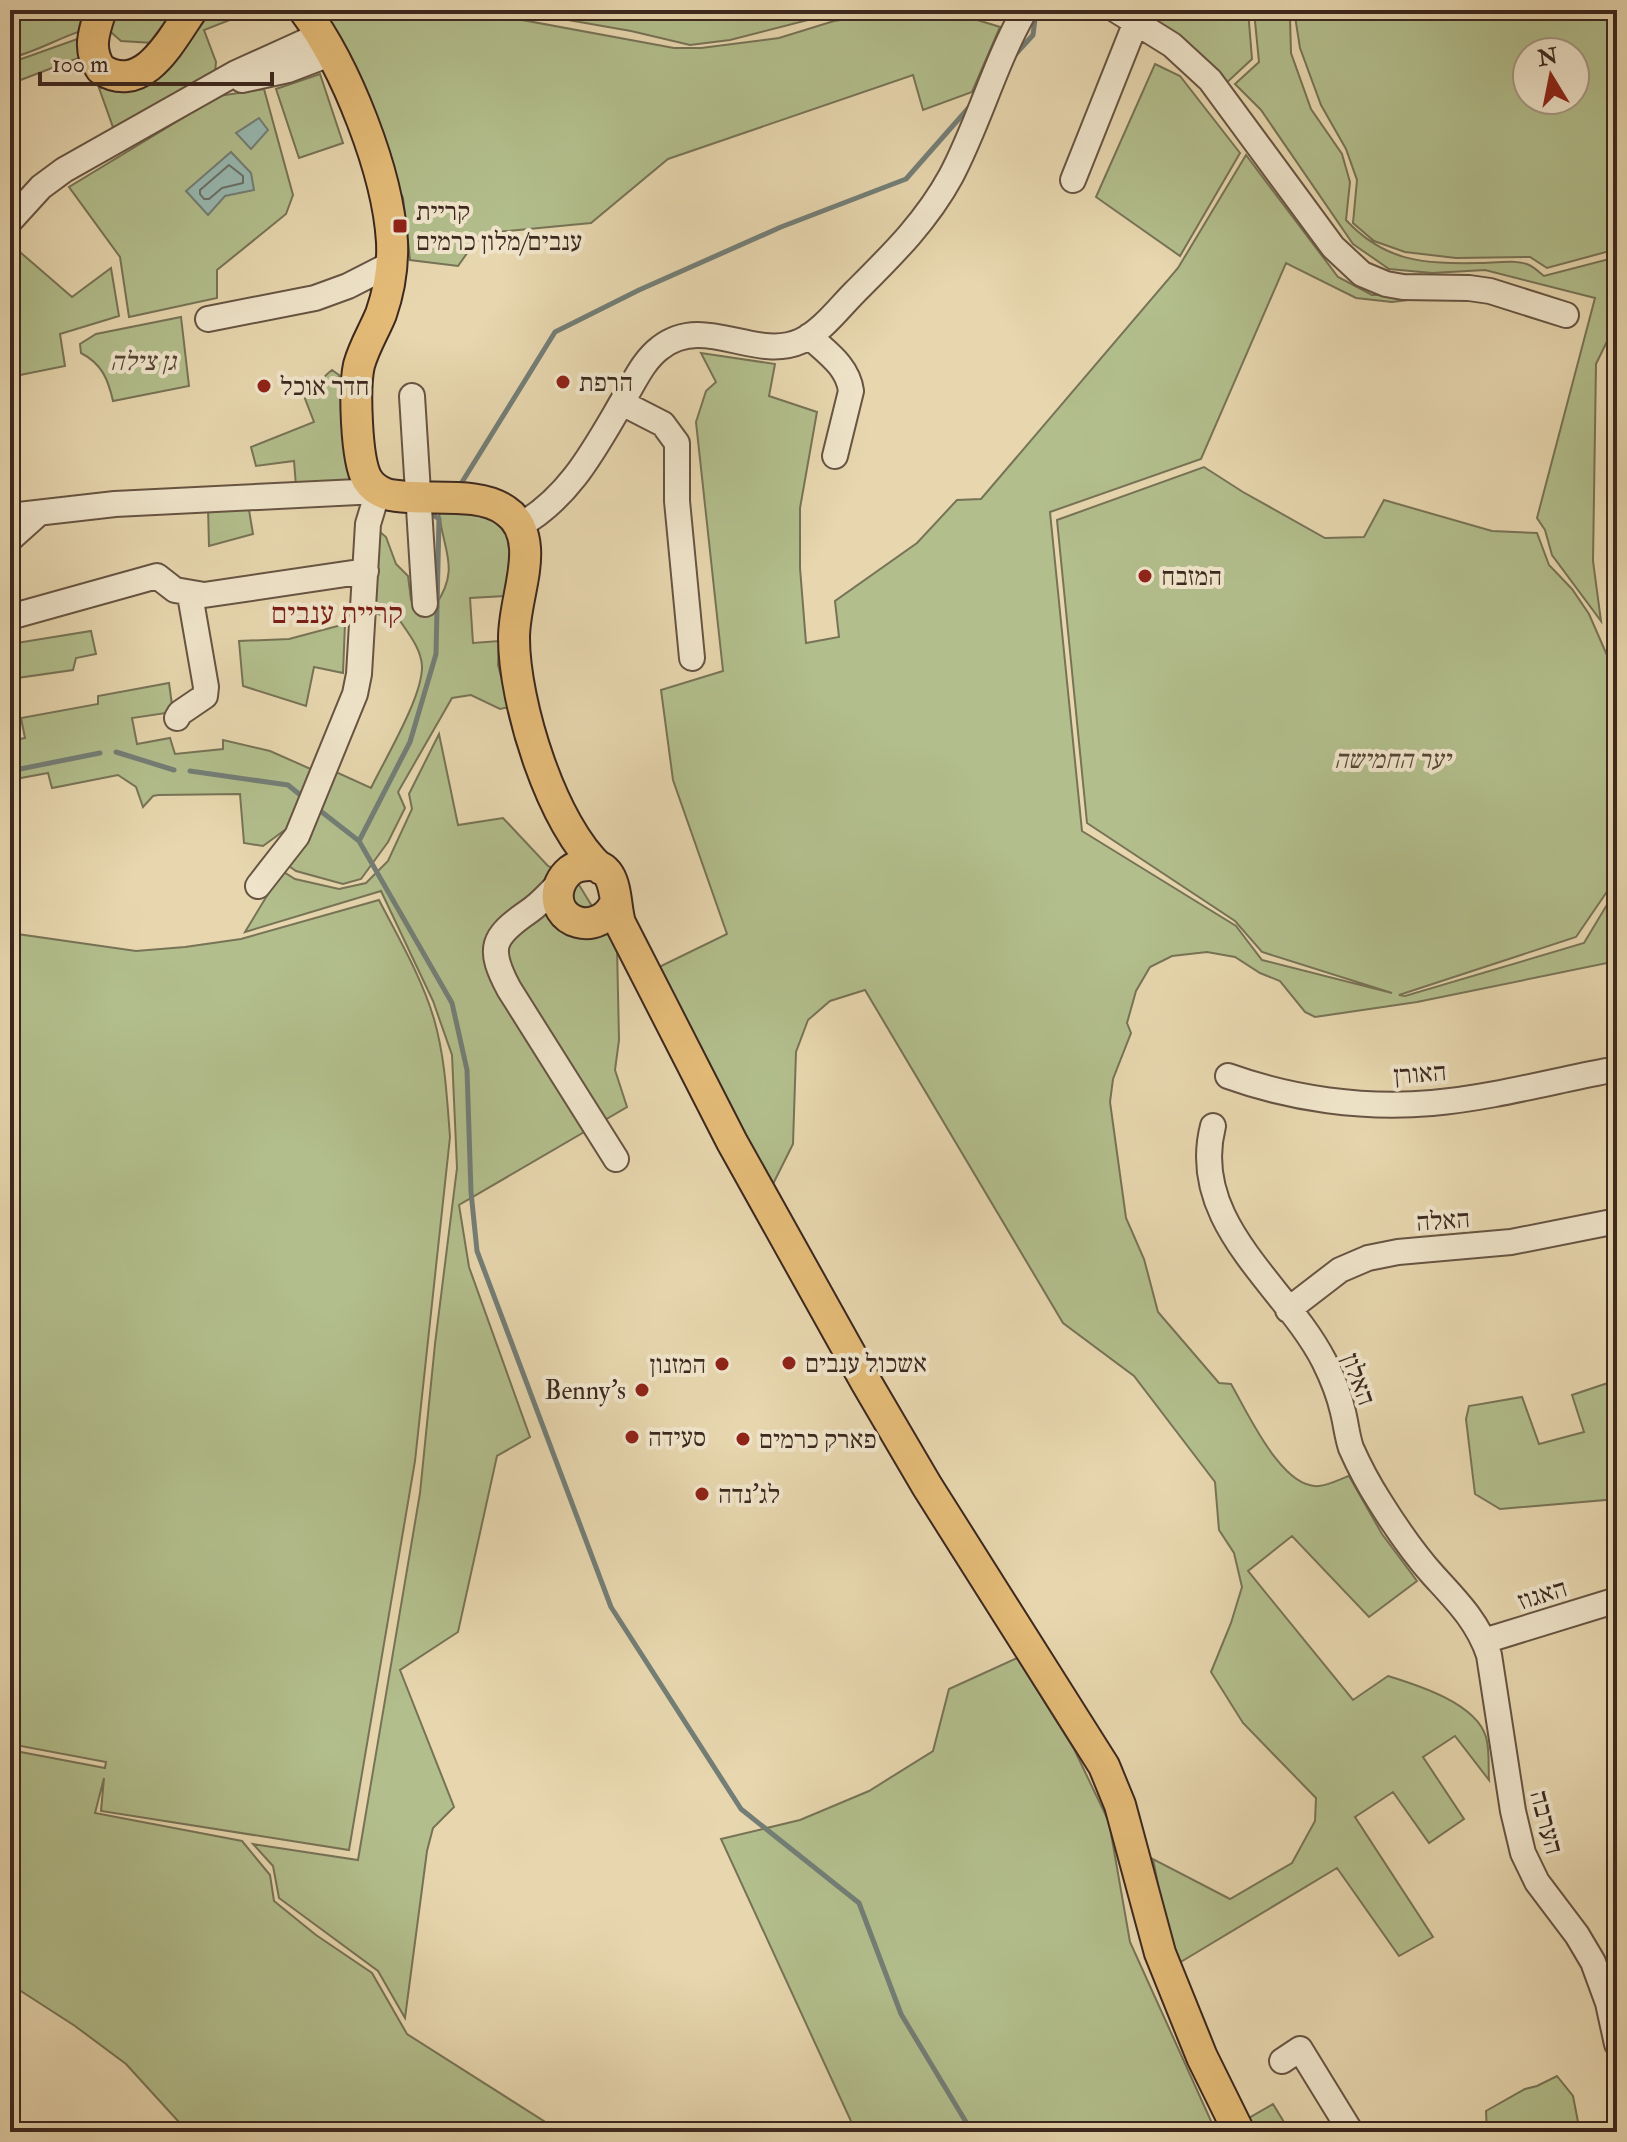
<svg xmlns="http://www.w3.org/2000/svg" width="1627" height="2142" viewBox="0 0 1627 2142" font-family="'IM FELL Double Pica','Frank Ruhl Libre',serif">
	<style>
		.green { fill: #b2be8c; stroke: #777356; stroke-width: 2; fill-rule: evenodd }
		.water { fill: #97b8b0; stroke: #737e76; stroke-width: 2 }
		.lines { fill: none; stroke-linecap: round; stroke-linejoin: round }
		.shore { stroke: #6a7068; stroke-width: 2 }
		.stream { stroke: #737e76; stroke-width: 5 }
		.minor-casing { stroke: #675443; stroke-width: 28 }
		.major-casing { stroke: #3c281f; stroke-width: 34 }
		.minor { stroke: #efe4ca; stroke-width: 24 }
		.major { stroke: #e4bb77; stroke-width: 30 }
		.poi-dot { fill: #8f2418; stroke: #efe4ca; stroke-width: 3 }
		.labels { text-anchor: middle; stroke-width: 8; stroke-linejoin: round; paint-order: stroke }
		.poi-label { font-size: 26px; fill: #3c281f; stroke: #efe4ca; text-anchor: start }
		.park-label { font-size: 26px; font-style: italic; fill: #544635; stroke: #efe4ca }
		.street-label { font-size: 26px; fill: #3c281f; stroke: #efe4ca }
		.quarter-label { font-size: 30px; fill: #7a1f14; stroke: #efe4ca }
	</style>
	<rect width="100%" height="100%" fill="#e7d6ae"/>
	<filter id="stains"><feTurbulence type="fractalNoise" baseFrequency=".0025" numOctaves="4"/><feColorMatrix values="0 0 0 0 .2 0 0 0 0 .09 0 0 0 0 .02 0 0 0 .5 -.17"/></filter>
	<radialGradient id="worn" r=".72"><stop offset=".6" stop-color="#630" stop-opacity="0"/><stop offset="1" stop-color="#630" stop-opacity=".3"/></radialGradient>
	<path class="green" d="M10 10H185L153 43 121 41 104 26C72 29 42 51 10 58Z
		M205 10H255L204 30 216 62 215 73 114 130 99 88 109 86Z
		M320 10H468L674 48H701L779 38 834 21 885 13 945 10 1000 27 972 92 923 110 913 75 668 159 591 223 497 232 475 242 458 266 410 260 403 198Z
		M511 10H847L730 40 690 45 631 31Z
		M1134 10H1248L1252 59 1222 87Z
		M1259 10H1285L1290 17 1291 53 1311 109 1342 154 1350 182 1346 220C1385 262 1424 264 1479 263 1493 263 1517 259 1529 265 1534 267 1540 273 1544 276L1617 257V321L1596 364 1593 561 1601 621 1552 555 1545 530 1537 518 1595 298 1485 270 1432 273 1389 269 1353 244 1261 110 1235 84 1259 62 1254 11Z
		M1294 10H1617V249L1547 268 1530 257 1456 258 1405 252 1374 241 1353 223 1357 180 1346 149 1321 105 1300 48ZM1527 52H1575V100H1527Z
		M83 37 81 57 10 84V63Z
		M1155 64 1180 76 1240 153 1180 256 1096 197Z
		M320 74 343 143 299 158 276 89Z
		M264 89 293 195 286 214 217 270V298L129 317 120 257 69 187 219 96Z
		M1246 155 1338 277 1372 295 1456 294 1392 302 1356 298 1286 263 1201 459 1050 512 1082 831 1236 926 1262 960 1392 993 1262 952 1235 921 1087 823 1057 520 1204 467 1243 492 1325 538 1364 537 1384 500 1492 531 1537 533 1549 565 1572 589 1589 614 1617 678V877L1576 937 1399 995 1405 996 1584 943 1617 888V961L1417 1002 1315 1017 1305 1012 1280 981 1260 973 1235 957 1207 952 1172 956 1150 967 1136 991 1127 1023 1131 1033 1113 1079 1110 1102 1126 1218 1144 1259 1158 1312 1219 1383 1231 1384C1247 1411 1282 1490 1319 1486 1329 1485 1340 1479 1349 1476L1382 1534 1417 1581 1369 1617 1292 1536 1248 1571 1353 1700 1388 1676C1417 1685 1476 1703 1486 1737 1490 1750 1488 1767 1489 1780L1455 1736 1423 1757 1464 1819 1429 1843 1393 1792 1355 1817 1433 1937 1399 1956 1337 1868 1174 1966 1153 1859 1230 1899 1292 1863 1315 1821 1316 1798 1243 1723 1211 1672 1231 1623 1242 1587 1234 1553 1219 1530 1215 1482 1134 1376 1063 1323 865 990 830 1001 808 1020 796 1052 793 1144 771 1188 655 969 727 934 673 780 661 690 723 671 696 422 706 391 716 382 701 353 775 364 769 396 817 412 800 508V568L806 643 839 637 835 601 917 543 957 500 981 499 1178 268Z
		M13 246 72 297 111 268 119 316 60 334 65 366 10 377V249Z
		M181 317 189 386 113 401C108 379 102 364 81 353L80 344 96 334Z
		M332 370 339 375 351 481 296 486 294 461 256 466 251 447 314 422 304 396C316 389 321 378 332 370Z
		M248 504 253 534 209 546 208 507Z
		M462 507 507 525 513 556 505 596 470 598 473 643 499 641 498 665 509 707 500 709 471 695 452 698 398 792 405 808 388 842 361 879 343 884 296 871 286 864 336 772 371 788C385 759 423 696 422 666 421 649 409 634 400 621L375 613V534L380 532 386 537 396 564 408 576 411 600 418 610 435 606C461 568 443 552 439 512Z
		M345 624 343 673 314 667 306 706 243 686 239 641 289 639Z
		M91 631 96 654 76 658 73 670 10 679V644Z
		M169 683 173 712 132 718 137 744 170 738 175 754 223 749V740L270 751 313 770 293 824 263 846 244 843 240 794 158 795 153 796 143 807 136 787 118 775 52 788 48 773 10 780V741L25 738 21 718 98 704V696Z
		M439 734 458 825 503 818 548 866 576 880 617 947 619 1040 615 1070 627 1107 459 1205 469 1267 530 1437 497 1456 458 1632 400 1670 454 1807 433 1828 427 1851 405 2018 378 1971 279 1898 273 1866 253 1844 358 1860 420 1493 435 1344 457 1168 452 1055 433 1001 381 891 245 932 282 871 295 879 339 889 366 883 388 861 412 809 409 794Z
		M379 900C399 939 422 978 434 1019 445 1057 447 1098 450 1137L415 1461 349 1850 101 1811 104 1778 95 1813 242 1841 270 1875 274 1901 316 1935 372 1973 407 2034 561 2132H188L126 2064 75 2026 10 1984V1750L105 1768 106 1762 10 1744V1277H16L10 1254V933L136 951 185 947 241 939Z
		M1617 1380V1499L1500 1509 1475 1494 1466 1419 1469 1406 1522 1397 1539 1444 1584 1432 1572 1395Z
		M1017 1658 1074 1749 1109 1822 1130 1942 1216 2132H856L721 1839 800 1820 869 1791 933 1751 949 1689Z
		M1557 2076 1573 2096 1580 2132H1487L1486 2111 1525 2089 1537 2086Z
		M1273 2104 1290 2132H1255L1249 2118Z"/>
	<path class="water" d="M259 118 268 130 251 149 236 133Z
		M231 152 251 173 254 190 225 196 208 215 186 191Z"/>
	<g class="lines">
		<path class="shore" d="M229 165 243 176V183L222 188 209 199H204L200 194V190Z"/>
		<path class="stream" d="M1013 57 1033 35 1036 11
			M459 487 555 332 639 290 781 227 906 179 972 104
			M116 752 174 770
			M10 771 100 753
			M190 771 288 785 304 798
			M318 809 359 841 452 1003 467 1070 471 1192 477 1251 611 1607 741 1809 859 1903 901 2014 972 2132
			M359 841 410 742 436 654 439 519 426 510"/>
		<defs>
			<path id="minor" d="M1116 10 1172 45 1210 80 1333 247 1362 274 1386 284 1403 287 1469 288 1490 291 1566 315
				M242 80 288 70 330 54
				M1073 180 1136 22
				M10 221 41 187 64 170 236 73 320 35
				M208 319 315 298 348 286 391 264
				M809 336C826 352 848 366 851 391L835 456
				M412 396 425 604
				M622 403 663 424 677 443V501L692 658
				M10 516 115 504 378 491 368 524 359 674 355 694 297 836 258 886
				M519 526C571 497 596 446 625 397 635 380 644 360 660 348 704 313 755 362 801 341 822 331 839 308 855 292 891 256 926 222 951 176 979 123 995 62 1025 10
				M10 539 39 513
				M10 617 157 576 175 590 204 595 366 571
				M177 718 180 713 205 696 206 687 190 595
				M560 882C550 893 540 904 528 912 492 937 487 948 509 989L616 1159
				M1228 1076C1292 1099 1363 1109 1432 1103 1490 1098 1549 1082 1606 1071L1617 1072
				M1213 1126C1188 1223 1285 1285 1324 1361 1332 1377 1339 1394 1343 1412 1346 1424 1347 1436 1351 1448 1359 1466 1369 1485 1380 1502 1395 1526 1414 1554 1434 1576 1457 1601 1478 1622 1489 1655L1513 1811 1523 1853 1537 1882 1577 1935 1593 1962 1608 2003 1617 2044
				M1288 1310 1340 1270 1368 1258 1398 1252 1511 1242 1617 1221
				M1484 1641 1617 1600
				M1282 2061 1300 2049 1351 2132"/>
			<path id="major" d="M101 10C94 31 87 50 101 69 144 97 172 38 192 10
				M304 10C346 66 388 172 392 242 393 266 389 291 381 314 374 331 364 347 359 365 354 387 356 459 367 479 372 487 378 491 386 494 421 503 477 489 506 511 518 519 524 533 525 548 527 576 514 608 514 638 514 703 552 826 601 869
				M616 901C601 939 549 924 559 887 562 877 570 868 580 866 620 858 613 900 620 923L732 1142 866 1382 927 1486 1104 1766 1120 1805 1160 1953 1202 2057 1239 2132"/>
		</defs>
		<use href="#minor" class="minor-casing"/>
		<use href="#major" class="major-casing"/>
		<use href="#minor" class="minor"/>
		<use href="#major" class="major"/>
	</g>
	<g class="poi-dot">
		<rect x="392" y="218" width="16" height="16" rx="4"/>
		<circle cx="563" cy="382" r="8"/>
		<circle cx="264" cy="386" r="8"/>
		<circle cx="1145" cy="576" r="8"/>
		<circle cx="789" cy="1363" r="8"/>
		<circle cx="722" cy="1364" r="8"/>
		<circle cx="642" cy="1390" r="8"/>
		<circle cx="632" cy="1437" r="8"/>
		<circle cx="743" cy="1439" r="8"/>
		<circle cx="702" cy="1494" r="8"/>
	</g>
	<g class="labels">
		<g class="poi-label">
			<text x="416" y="220">קריית<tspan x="416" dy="30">ענבים/מלון כרמים</tspan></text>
			<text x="579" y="391">הרפת</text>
			<text x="280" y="395">חדר אוכל</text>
			<text x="1161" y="585">המזבח</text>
			<text x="805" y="1372">אשכול ענבים</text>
			<text x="706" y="1373" text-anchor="end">המזנון</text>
			<text x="626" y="1399" text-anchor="end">Benny's</text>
			<text x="648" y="1446">סעידה</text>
			<text x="759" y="1448">פארק כרמים</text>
			<text x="718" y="1503">לג'נדה</text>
		</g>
		<g class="park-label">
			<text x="143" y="370">גן צילה</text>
			<text x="1392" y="768">יער החמישה</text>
		</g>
		<g class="street-label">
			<text transform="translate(1420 1073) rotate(-4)" y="9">האורן</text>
			<text transform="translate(1443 1220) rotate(-4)" y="9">האלה</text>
			<text transform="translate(1359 1379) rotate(70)" y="9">האלון</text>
			<text transform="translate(1542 1594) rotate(-17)" y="9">האגוז</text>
			<text transform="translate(1547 1822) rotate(75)" y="9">הערבה</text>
		</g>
		<g class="quarter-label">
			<text x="337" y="623">קריית ענבים</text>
		</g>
	</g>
	<rect width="1627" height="2142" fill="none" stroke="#e7d6ae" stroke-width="40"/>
	<rect x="12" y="12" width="1603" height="2118" fill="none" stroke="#3c281f" stroke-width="4"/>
	<rect x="20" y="20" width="1587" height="2102" fill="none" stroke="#3c281f" stroke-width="2"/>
	<g transform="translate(1551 76) rotate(350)"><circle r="38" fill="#efe4ca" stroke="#a79986" stroke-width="2"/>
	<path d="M0-6L14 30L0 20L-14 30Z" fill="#8f2418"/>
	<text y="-12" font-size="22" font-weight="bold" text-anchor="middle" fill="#3c281f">N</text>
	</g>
	<path d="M40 72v12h232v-12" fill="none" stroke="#3c281f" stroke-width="4"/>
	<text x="52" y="72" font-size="24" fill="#3c281f" stroke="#efe4ca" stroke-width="6" paint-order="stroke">100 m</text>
	<rect width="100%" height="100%" filter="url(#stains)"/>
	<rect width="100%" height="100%" fill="url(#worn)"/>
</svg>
